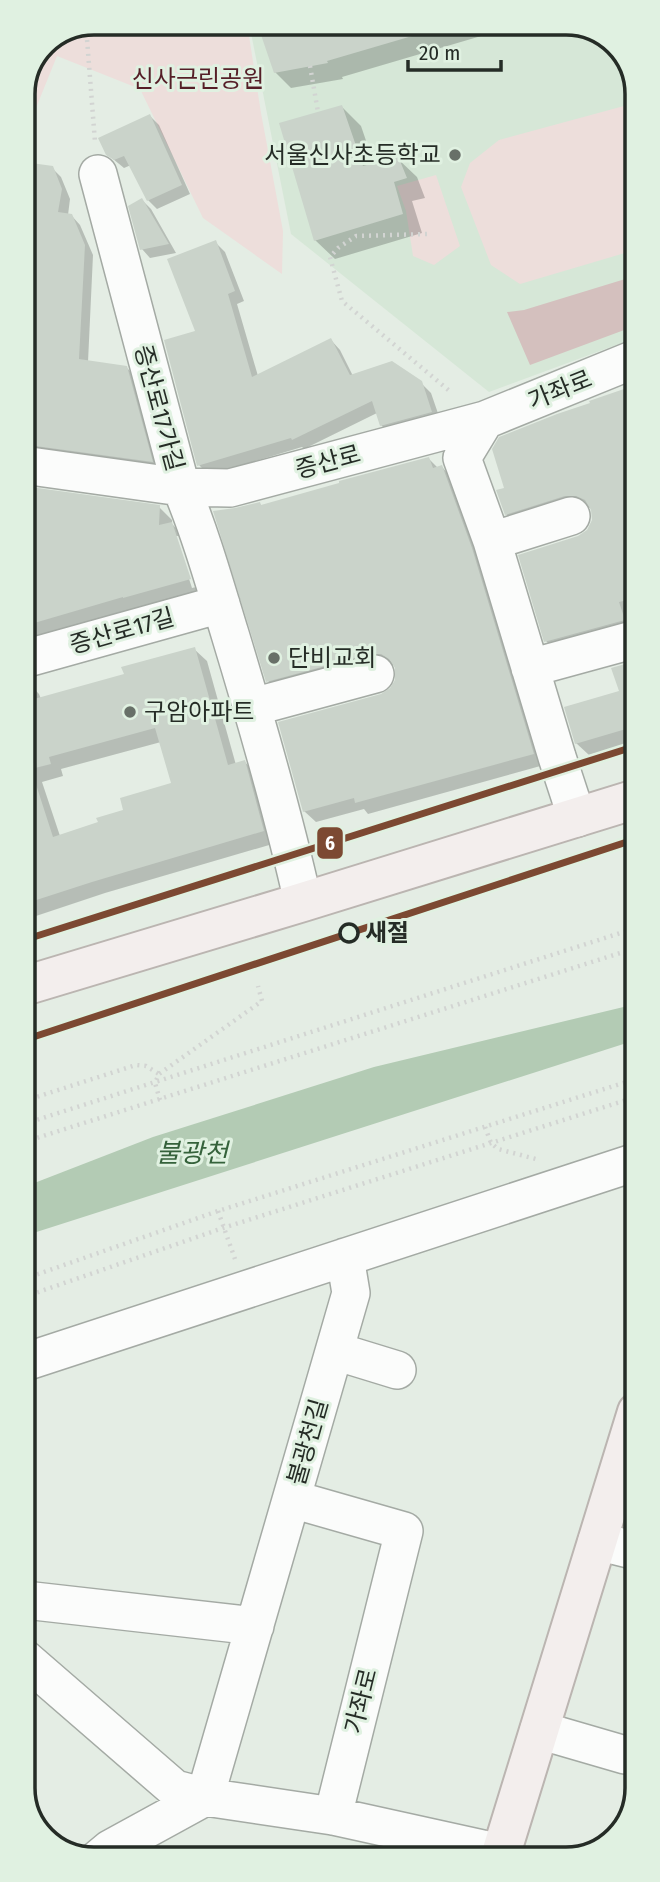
<svg xmlns="http://www.w3.org/2000/svg" width="660" height="1882" viewBox="0 0 660 1882" font-family="'Fira Sans Condensed','Noto Sans KR',sans-serif">
	<style>
		.built { fill: #d6e7d7 }
		.green { fill: #eddedb }
		.forest { fill: #d4c0be }
		.water { fill: #b3cbb4 }
		.shadow { fill: #0003; fill-rule: evenodd }
		.building { fill: #cad3ca; fill-rule: evenodd }
		.lines { fill: none; stroke-linecap: round; stroke-linejoin: round }
		.minor-casing { stroke: #a4aaa4; stroke-width: 40 }
		.major-casing { stroke: #bbb5b1; stroke-width: 42 }
		.path { stroke: #d2d4d2; stroke-width: 4.5; stroke-dasharray: 2 5; stroke-linecap: butt }
		.minor { stroke: #fbfcfb; stroke-width: 37 }
		.major { stroke: #f3eeed; stroke-width: 38 }
		.metro-1-casing { stroke: #e0f1e1; stroke-width: 12 }
		.metro-1 { stroke: #7c4932; stroke-width: 7 }
		.poi-dot { fill: #687068; stroke: #e0f1e1; stroke-width: 2.5 }
		.stop-dot { fill: #e0f1e1; stroke: #252c26; stroke-width: 3.5 }
		.labels { text-anchor: middle; stroke-width: 6; stroke-linejoin: round; paint-order: stroke }
		.park-label { font-size: 24px; fill: #551e27; stroke: #e0f1e1 }
		.poi-label { font-size: 24px; fill: #252c26; stroke: #e0f1e1; text-anchor: start }
		.street-label { font-size: 24px; fill: #252c26; stroke: #e0f1e1 }
		.stop-label { font-size: 24px; font-weight: bold; fill: #252c26; stroke: #e0f1e1; text-anchor: start }
		.water-label { font-size: 26px; font-style: italic; fill: #35623b; stroke: #e0f1e1 }
		.rim { fill: none; stroke: #252c26; stroke-width: 3.5 }
		.line-badge { stroke: #e0f1e1; stroke-width: 2.5 }
		.badge-label { font-size: 19px; text-anchor: middle; font-weight: bold; fill: #fff }
	</style>
	<rect width="100%" height="100%" fill="#e4ede4"/>
	<path class="built" d="M249 23H571L613 40 635 76V338L489 392 291 234Z"/>
	<path class="green" d="M94 23H247L261 113 283 231 282 274 203 218 140 89 57 56 23 140V90L44 43Z
		M635 103V250L520 284 491 265 461 187 470 163 499 140Z
		M436 175 460 246 434 265 413 256 406 211 397 186Z"/>
	<path class="forest" d="M635 276V326L530 365 507 312 524 310Z"/>
	<path class="water" d="M636 1004V1040L24 1236V1187L153 1137 374 1067Z"/>
	<path class="shadow" d="M302 23H525L342 77 343 79 291 88 275 72 262 30Z
		M342 107 361 126 374 164 397 158 417 177 425 198 412 201 422 233 335 259 315 240Z
		M150 116 159 125 190 194 157 209 148 200 131 165 124 168 107 154Z
		M52 168 61 177 70 199 68 215H71L80 225 93 255 88 362 126 367 135 376 160 470 39 453 30 444 31 435 23 436V292L31 290 35 211 26 202Z
		M142 200 151 209 176 253 150 258 142 249Z
		M215 242 225 252 244 301 237 304 258 376 331 340 340 350 353 376 420 382 431 393 441 422 391 435 381 425 377 413 304 449 302 447 209 475 199 465 198 332Z
		M635 387 636 613 630 614 635 632 558 653 546 641 579 537 588 531 593 520 592 508 578 507 519 526 506 514V489L592 404V402Z
		M429 459 438 468 442 467 453 479 544 765 368 814 364 809 316 822 304 811 382 696 392 690 397 680V667L394 665 382 664 279 692 268 681 260 504 262 506Z
		M23 488 159 507 172 520V524L184 536 203 592 24 655ZM175 536H179L196 587 192 588Z
		M194 649 207 661 236 765 245 762 257 775 276 843 105 893 24 920V681H27L39 694 41 699 126 676ZM161 742 173 785 100 823 60 836 42 782 63 776 61 769Z
		M636 663V742L589 755 576 743 621 692Z"/>
	<path class="building" d="M294 23H435L436 29 327 61 328 63 274 73 259 29Z
		M342 105 363 166 398 156 407 178 394 182 403 214 314 241 279 123Z
		M150 114 182 185 147 201 124 156 114 160 106 155 98 138Z
		M31 163 53 166 62 189 58 212 72 214 85 245 79 359 127 366 153 462 28 445 32 405 28 404 29 385H25L31 247H29L34 204 25 202Z
		M142 198 169 244 140 250 128 206Z
		M216 240 235 291 228 294 252 377 331 338 350 375 392 361 422 381 432 412 380 426 372 401 292 440 291 438 197 466 164 340 195 331 167 259Z
		M624 389 635 422 636 598 619 602 625 620 544 642 518 555 578 536 587 530 592 520 591 510 585 500 576 496H565L505 515 496 490 504 488 492 449 499 437 557 414 590 403 589 401Z
		M429 457 433 468 442 465 472 548 534 754 355 803 354 798 303 812 278 722 381 694 390 688 395 680V668L389 659 381 654H370L266 682 213 511 235 508 260 502 261 505 339 483V481Z
		M23 486 160 505 159 525 172 522 191 579 123 598V597L24 626Z
		M195 647 228 765 245 760 264 831 92 882 24 904V692L32 691 34 699 124 674 121 667ZM155 728 171 783 120 798 123 810 96 818 98 822 53 837 31 769 51 764 49 757Z
		M636 661V726L630 727 629 723 624 725 626 729 575 744 564 707 619 691 611 668Z"/>
	<g class="lines">
		<defs>
			<path id="minor" d="M98 174 181 487C201 535 215 585 230 634 257 723 283 812 303 902
				M485 420 462 458 492 541 557 757 577 818
				M23 465 181 487 230 488 485 420 635 359
				M492 541 571 516
				M24 659 221 604
				M530 668 636 639
				M253 707 375 674
				M335 1351 397 1370
				M25 1362 636 1162
				M292 1499 404 1531 333 1816
				M597 1541 637 1551
				M25 1600 255 1626
				M25 1659 175 1789 205 1797 333 1816 501 1853
				M539 1730 625 1755H637
				M205 1797 351 1293 345 1257
				M98 1859 110 1849 205 1797"/>
			<path id="major" d="M24 986 303 902 636 799
				M500 1857 637 1412"/>
		</defs>
		<use href="#minor" class="minor-casing"/>
		<use href="#major" class="major-casing"/>
		<path class="path" d="M86 26 95 142
			M310 66 318 112
			M427 234 356 236 338 248 330 257 342 301 452 393
			M160 1100 155 1083 159 1074 262 1001 258 986
			M24 1101 136 1065 146 1066 159 1074
			M24 1124 636 928
			M485 1127 491 1143 498 1149 536 1159
			M24 1142 636 948
			M218 1211 235 1259
			M24 1279 218 1211 636 1079
			M24 1297 223 1228 636 1097"/>
		<use href="#minor" class="minor"/>
		<use href="#major" class="major"/>
		<defs>
			<path id="metro-1" d="M24 940 636 746
				M24 1040 636 839"/>
		</defs>
		<use href="#metro-1" class="metro-1-casing"/>
		<use href="#metro-1" class="metro-1"/>
	</g>
	<g class="poi-dot">
		<circle cx="455" cy="155" r="7"/>
		<circle cx="274" cy="658" r="7"/>
		<circle cx="130" cy="712" r="7"/>
	</g>
	<circle class="stop-dot" cx="349" cy="933" r="9"/>
	<g class="labels">
		<g class="park-label">
			<text x="198" y="87">신사근린공원</text>
		</g>
		<g class="poi-label">
			<text x="441" y="163" text-anchor="end">서울신사초등학교</text>
			<text x="288" y="666">단비교회</text>
			<text x="144" y="720">구암아파트</text>
		</g>
		<g class="street-label">
			<text transform="translate(560 390) rotate(-22)" y="8">가좌로</text>
			<text transform="translate(159 408) rotate(75)" y="8">증산로17가길</text>
			<text transform="translate(328 462) rotate(-15)" y="8">증산로</text>
			<text transform="translate(122 631) rotate(-16)" y="8">증산로17길</text>
			<text transform="translate(308 1442) rotate(-74)" y="8">불광천길</text>
			<text transform="translate(361 1701) rotate(-76)" y="8">가좌로</text>
		</g>
		<g class="stop-label">
			<text x="365" y="941">새절</text>
		</g>
		<g class="water-label">
			<text x="192" y="1162">불광천</text>
		</g>
	</g>
	<path d="M0 0H660V1882H0ZM94 35H566A59 59 0 0 1 625 94V1788A59 59 0 0 1 566 1847H94A59 59 0 0 1 35 1788V94A59 59 0 0 1 94 35Z" fill="#e0f1e1" fill-rule="evenodd"/>
	<path class="rim" d="M94 35H566A59 59 0 0 1 625 94V1788A59 59 0 0 1 566 1847H94A59 59 0 0 1 35 1788V94A59 59 0 0 1 94 35Z"/>
	<rect class="line-badge" x="316" y="826" width="28" height="34" rx="7" fill="#7c4932"/>
	<g class="badge-label">
		<text x="330" y="850">6</text>
	</g>
	<path d="M408 60v10h93v-10" fill="none" stroke="#252c26" stroke-width="3.5"/>
	<text x="419" y="60" font-size="21" fill="#252c26" stroke="#e0f1e1" stroke-width="5" paint-order="stroke">20 m</text>
</svg>
